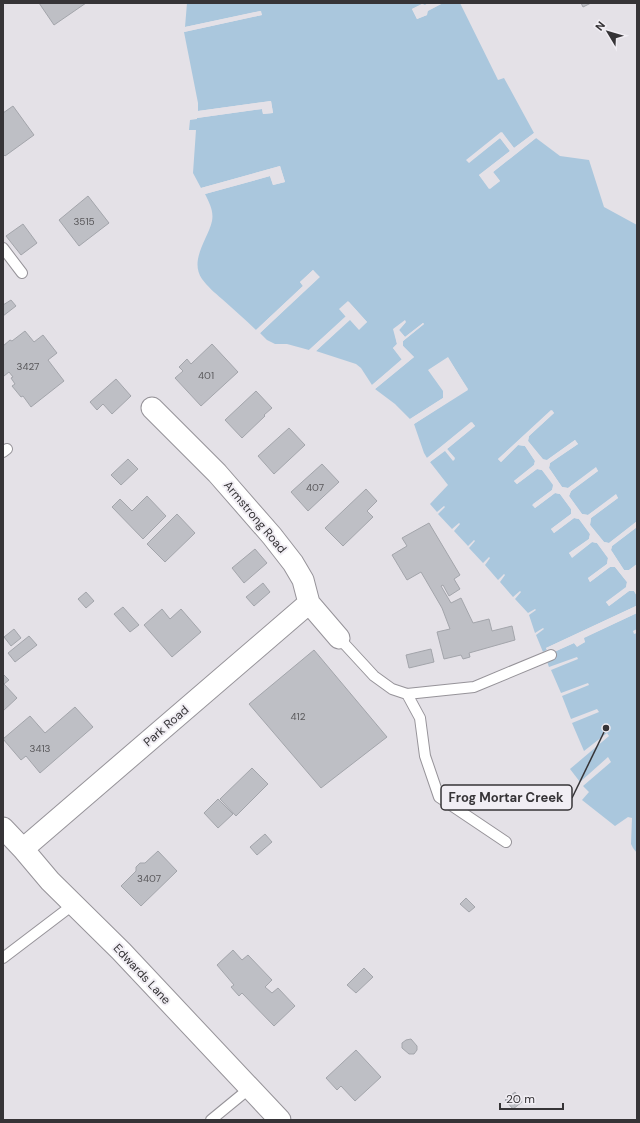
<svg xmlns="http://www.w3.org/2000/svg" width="640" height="1123" viewBox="0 0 640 1123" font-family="'DM Sans',sans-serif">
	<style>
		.water { fill: #aac7dd }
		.pier { fill: #e4e1e7 }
		.building { fill: #bebfc5; stroke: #a3a5ab }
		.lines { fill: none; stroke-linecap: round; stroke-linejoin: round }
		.service-casing { stroke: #969399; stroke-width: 12 }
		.minor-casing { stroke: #969399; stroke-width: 23 }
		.service { stroke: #fff; stroke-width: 10 }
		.minor { stroke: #fff; stroke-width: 21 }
		.labels { text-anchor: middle; stroke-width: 4; stroke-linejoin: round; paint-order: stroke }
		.number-label { font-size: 10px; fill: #58575a }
		.street-label { font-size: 12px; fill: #363437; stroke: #f1eef4 }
		.leader { fill: none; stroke: #363437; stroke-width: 1.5 }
		.callout-dot { fill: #363437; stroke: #f1eef4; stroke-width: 1.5 }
		.callout { fill: #f1eef4; stroke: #363437; stroke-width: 1.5 }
		.callout-label { font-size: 13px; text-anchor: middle; font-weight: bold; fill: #363437 }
	</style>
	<rect width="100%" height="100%" fill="#e4e1e7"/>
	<path class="water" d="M187 3H429L425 5 422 4 412 9 417 19 427 15V11L443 3H460L498 80 504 78 534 133 514 148 502 132 467 160 469 162 500 138 510 151 479 175 489 189 500 181 493 172 536 138 560 156 589 160 604 207 637 225V523L636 522 609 543 604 542 590 525 591 518 618 498 616 495 588 515 582 514 569 496 571 491 598 471 596 468 568 488 562 487 549 468 550 463 578 444 575 440 547 460H543L528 441 529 436 554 413 552 410 498 459 501 462 518 445 525 446 535 461 534 465 514 481 517 484 537 469 542 470 554 485 552 490 533 504 535 508 555 493 560 494 571 509V514L551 529 554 533 574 518 579 519 590 534 589 539 569 553 572 557 592 542 597 543 608 558 607 564 588 578 590 582 610 567H615L627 582 626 588 606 602 609 606 629 591H634L637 596 636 606 546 648 547 650 543 652 536 635 544 629 543 628 535 633 529 615 536 610 535 609 528 613 515 599 521 592 520 591 513 597 500 582 505 575 504 574 498 580 485 565 490 558 489 557 483 563 469 548 475 541 474 540 468 546 454 531 460 524 459 523 452 529 438 514 445 507 444 506 437 512 430 504 448 485 430 462 445 450 453 460 455 458 447 449 475 426 471 422 427 458 424 453 414 424 468 389 448 358 429 370 444 391 443 398 410 419 395 404 375 389 414 357 403 346V341L424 324 423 323 405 337 399 330 406 322 394 329 397 344 393 348 402 359 372 385 361 368 356 364 316 351 350 319 359 329 367 322 349 302 340 309 346 316 309 350 287 344H275L267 340 260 333 319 277 313 270 300 282 303 286 256 330C245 319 233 309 222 299 215 293 207 286 202 279 189 260 208 239 212 221 214 211 209 202 205 194L270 176 273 185 285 182 280 166 201 188 193 173 196 130H189L190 120 197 119V118L262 109 263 114 273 113 271 101 198 111V103L184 32 262 15 260 11 185 27Z
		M637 527V564L629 570H624L611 550 612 546Z
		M637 613V629L633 631 634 634 637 633V853L633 848 631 844 632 818 628 817 615 826 582 800 589 792 583 786 611 762 608 757 580 782 570 769 609 736 607 733 584 751 572 723 599 712 597 709 571 719 562 696 589 685 588 683 561 693 551 670 578 659 577 657 549 667 545 656 574 643 577 646 585 642 583 638Z"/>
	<path class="pier" d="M429 3H431V5L426 7 422 6 414 10 418 17 425 13 427 9 438 3H443L428 11 427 15 417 19 412 9 422 4 425 5Z
		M261 11 262 15 184 32V30L259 14V13L184 29 185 27Z
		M271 101 273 113 263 114 262 109 197 118V116L262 107 264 108V112L271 111 270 103 198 113V111Z
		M501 132 514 148 534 133 535 135 514 150 501 135 500 136 512 151 482 175 490 186 497 180 491 173 492 171 535 136 536 138 493 172 500 181 490 189 479 175 510 151 500 138 469 163 466 160Z
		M280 166 285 182 273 185 270 176 205 194 204 193 270 174 272 175 274 183 282 181 279 169 203 190 201 188Z
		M313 270 320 277 260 333 259 332 317 277 313 273 302 282 305 285V287L258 331 256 330 303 286 300 282Z
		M348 301 367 322 359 330 350 320 316 351H314L349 318H351L360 327 365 322 348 304 342 310 348 315 347 318 312 350H309L346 317 339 309Z
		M405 320 406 322 399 330 405 337 423 323 424 324 403 341V346L414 357 375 389 374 388 411 357 401 347V341L404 338 398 331V329L396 330 399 344 395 348 404 358V360L373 386 372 385 402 360 393 348 397 344 393 329Z
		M448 357 468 390 414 424 413 422 465 389 448 360 431 371 445 390V399L411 420 410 419 443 398V391L428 370Z
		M551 410 554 413 529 436 528 441 543 459 547 460 575 440 578 444 550 463 549 468 562 487 568 488 596 467 598 471 571 491 569 496 582 514 588 515 616 494 618 498 591 518 590 525 604 542 609 543 636 522 637 527 612 546 611 550 624 570H629L637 564V566L630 572H623L609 551 610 544 634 526 609 545 602 543 588 525 590 517 615 497 588 517 581 515 567 497 569 490 595 470 568 490 561 488 547 469 549 462 575 444V443L547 462 541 461 526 441 527 435 551 412 517 444H526L537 461 535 467 517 481 536 467 543 468 555 484 554 491 535 505 554 492 562 493 573 508V515L553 529 554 530 573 517H580L592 533 591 539 572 554V555L591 540 598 541 610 558 608 565 591 579 609 565H616L628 581V588L609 603 628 589 635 590 637 592V596L634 591H629L609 606 606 602 626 587 627 582 615 567H610L590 582 588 578 607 564 608 558 597 543 592 542 572 558 569 553 589 539 590 534 579 519 574 518 554 533 551 529 571 514V509L560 494 555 493 535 508 532 505 552 490 553 485 542 470 537 469 517 484 514 481 534 465 535 461 525 446 518 445 501 462 498 459Z
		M472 422 475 426 447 449 455 459 453 461 445 451 430 462 429 461 443 449H445L473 426 471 424 428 459 427 458Z
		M637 602V608L549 649 548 651 544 653 543 652 547 650 546 648 636 606Z
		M637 611V613L584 638 585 642 577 647 574 643 545 656 544 654 574 641H576L577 644 583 641 581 638 582 636Z"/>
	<path class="building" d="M39 3H86L54 25Z
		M581 3H591L583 7Z
		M13 106 34 135 5 156 3 154V113Z
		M88 196 109 223 79 246 59 220Z
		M23 224 37 243 21 255 6 236Z
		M11 300 16 306 3 316V305Z
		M25 331 34 342 43 335 57 353 48 360 64 381 31 407 23 396 21 397 12 386 15 384 11 378 13 377 9 372 4 376 3 375V346L10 340 12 341Z
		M212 344 238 372 201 406 175 378 183 371 179 367 187 359 191 364Z
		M116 379 131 396 112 414 103 404 97 410 90 402Z
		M256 391 272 408 264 415 265 416 242 438 225 420Z
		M289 428 305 445 274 474 258 456Z
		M128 459 138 469 121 485 111 475Z
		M322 464 339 482 308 511 291 492Z
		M366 489 377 501 367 511 373 517 343 546 325 528Z
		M147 496 166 516 143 539 112 507 120 499 132 511Z
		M177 514 195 533 165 562 147 544Z
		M429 523 460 575 454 579 460 589 449 596 443 585 441 586 451 603 461 598 473 623 489 619 492 631 512 626 515 640 469 653 470 657 463 659 461 655 444 659 437 632 450 629 442 608 421 572 407 580 392 555 407 546 402 538Z
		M255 549 267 563 244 583 232 568Z
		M263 583 270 592 254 606 246 597Z
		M86 592 94 601 86 608 78 599Z
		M123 607 139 625 130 632 114 614Z
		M162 609 170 619 181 609 201 632 172 657 144 625Z
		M14 629 21 638 11 646 4 637Z
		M29 636 37 645 15 662 8 653Z
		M431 649 434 662 409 668 406 655Z
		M314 650 387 737 321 788 249 704Z
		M3 674 9 680 4 684 17 698 3 711Z
		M75 707 93 727 40 773 26 756 21 760 3 739 30 716 45 733Z
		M252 768 268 784 236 816 220 799Z
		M218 799 233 814 218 828 204 813Z
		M265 834 272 842 257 855 250 847Z
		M158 851 177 871 141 906 121 886 136 871V867L140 863H145Z
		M466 898 475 907 469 912 460 904Z
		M233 950 242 960 248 955 272 980 265 987 272 993 278 988 295 1006 274 1026 242 993 239 996 231 987 234 985 217 965Z
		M364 968 373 977 356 993 347 985Z
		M411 1039 417 1046V1050L414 1054H409L402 1048V1043L406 1040Z
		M356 1050 381 1077 355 1101 341 1086 337 1090 326 1078Z
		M515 1092 522 1102 513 1109 505 1100Z"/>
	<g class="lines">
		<defs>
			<path id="service" d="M3 248 22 273
				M3 452 7 449
				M339 638 374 676 392 689 407 694 420 718 425 756 439 797 506 842
				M407 694 474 687 551 655
				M3 958 74 904
				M211 1120 250 1088"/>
			<path id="minor" d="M152 408 217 473 272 536 293 563 303 580 309 603 339 638
				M3 828 23 849 50 881 121 951 280 1120
				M23 849 309 603"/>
		</defs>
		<use href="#service" class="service-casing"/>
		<use href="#minor" class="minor-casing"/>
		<use href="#service" class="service"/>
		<use href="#minor" class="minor"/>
	</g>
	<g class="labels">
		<g class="number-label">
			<text x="84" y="225">3515</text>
			<text x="28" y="370">3427</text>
			<text x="206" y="379">401</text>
			<text x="315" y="491">407</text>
			<text x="298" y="720">412</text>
			<text x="40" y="752">3413</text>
			<text x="149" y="882">3407</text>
		</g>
		<g class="street-label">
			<text transform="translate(255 517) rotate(50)" y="4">Armstrong Road</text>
			<text transform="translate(166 726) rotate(-41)" y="4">Park Road</text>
			<text transform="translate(142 974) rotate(47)" y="4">Edwards Lane</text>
		</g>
	</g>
	<path class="leader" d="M606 728L572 798"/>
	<circle class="callout-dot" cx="606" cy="728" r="4"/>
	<rect class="callout" x="441" y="785" width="131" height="25" rx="4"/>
	<g class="callout-label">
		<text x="506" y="802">Frog Mortar Creek</text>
	</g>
	<rect width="640" height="1123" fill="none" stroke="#363437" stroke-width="8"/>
	<g transform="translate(608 32) rotate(308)" stroke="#f1eef4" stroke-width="3" paint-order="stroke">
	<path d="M0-3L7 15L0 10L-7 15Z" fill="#363437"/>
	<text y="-6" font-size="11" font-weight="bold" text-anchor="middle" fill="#363437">N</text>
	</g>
	<path d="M500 1103v6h63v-6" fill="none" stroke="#363437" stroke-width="2"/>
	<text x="506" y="1103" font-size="12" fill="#363437" stroke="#f1eef4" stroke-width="3" paint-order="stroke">20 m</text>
</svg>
